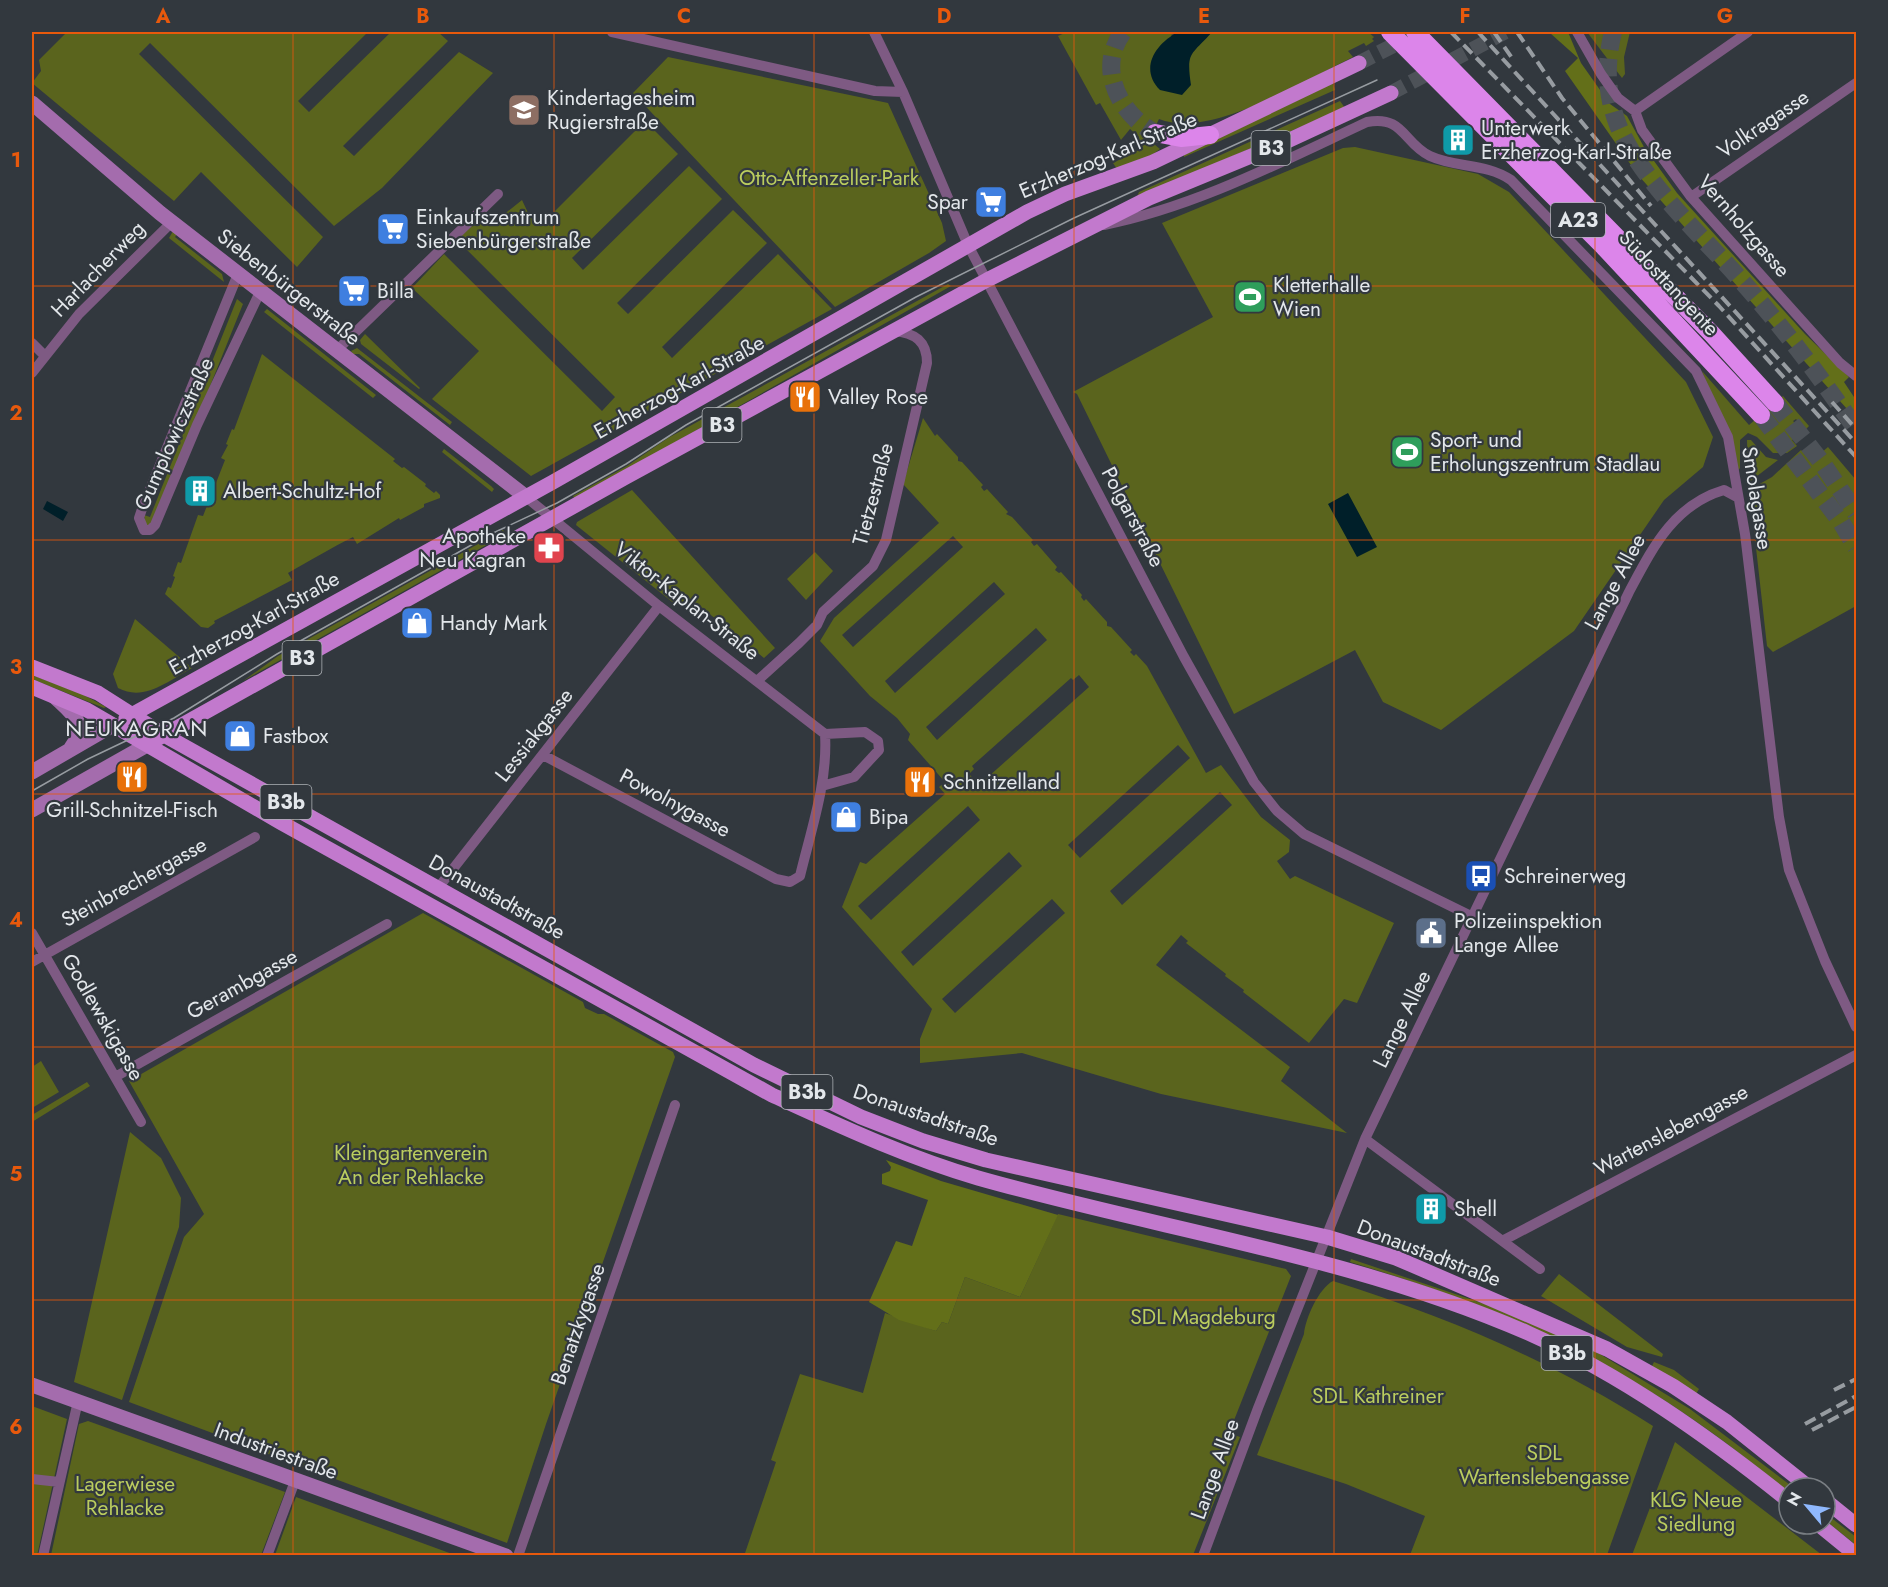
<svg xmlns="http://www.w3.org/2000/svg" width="1888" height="1587" viewBox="0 0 1888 1587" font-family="Jost,sans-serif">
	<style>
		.green { fill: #5a641d; fill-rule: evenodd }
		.forest { fill: #636f19 }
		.water { fill: #001f29 }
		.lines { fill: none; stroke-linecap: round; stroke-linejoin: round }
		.primary-tunnel { stroke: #4d5258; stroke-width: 15; stroke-dasharray: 15 8; stroke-linecap: butt }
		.highway-tunnel { stroke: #4d5258; stroke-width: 18; stroke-dasharray: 18 9; stroke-linecap: butt }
		.street { stroke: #7e5a83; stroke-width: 10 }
		.secondary { stroke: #a46cad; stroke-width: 15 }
		.primary { stroke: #c279cd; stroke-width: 15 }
		.highway { stroke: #dc85ea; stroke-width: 18 }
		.tram { stroke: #979ca1; stroke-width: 1.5 }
		.rail { stroke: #979ca1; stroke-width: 4; stroke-dasharray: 12 6; stroke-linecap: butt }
		.grid { fill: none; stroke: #e8590c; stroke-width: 1.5; stroke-opacity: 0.55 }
		.labels { text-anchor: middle; stroke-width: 4.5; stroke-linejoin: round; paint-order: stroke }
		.shield { fill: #32383e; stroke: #aeb2b7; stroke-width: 1.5 }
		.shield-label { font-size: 20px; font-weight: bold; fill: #e3e7eb }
		.poi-label { font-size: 21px; fill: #e3e7eb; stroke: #32383e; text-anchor: start }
		.street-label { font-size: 21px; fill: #e3e7eb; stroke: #32383e }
		.park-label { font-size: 21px; fill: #bbcd5e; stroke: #32383e }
		.neighbourhood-label { font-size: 22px; letter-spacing: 1.5px; fill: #e3e7eb; stroke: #32383e }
		.neatline { fill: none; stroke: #e8590c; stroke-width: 2 }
		.grid-label { font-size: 20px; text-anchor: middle; font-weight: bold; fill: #e8590c }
	</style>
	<rect width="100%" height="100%" fill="#32383e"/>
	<path class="green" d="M67 32H368L298 101 309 112 391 32H438L448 41 343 146 354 156 459 52 493 73 382 188 334 226 150 43 139 54 323 237 297 267 201 172 174 201 32 83 41 71 39 60Z
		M1067 32H1178L1171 35 1188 64 1191 53 1212 32H1368L1374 37 1372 39 1374 41 1366 46 1364 43 1348 51 1353 57C1305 80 1211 140 1159 119L1149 140 1160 149 1149 157 1117 169 1113 163 1139 150V137L1130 129 1121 140 1100 103 1096 105 1058 36Z
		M1587 32H1630L1624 57 1625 74 1622 78Z
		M668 57 888 103 942 223 946 241 929 253 835 307 633 93Z
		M1333 83 1335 90 1184 157V155Z
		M1340 101 1345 108 1137 197 1139 192Z
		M645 121 678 154 572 258 583 270 689 166 722 199 617 303 628 314 733 210 767 243 662 347 672 358 778 254 832 309 531 476 432 399 479 351 412 288 444 254 602 411 615 397 457 240 483 215 492 224 522 200 529 215 540 226Z
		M1355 147 1478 174 1509 192 1686 382 1713 437 1703 467 1664 500 1574 631 1441 730 1383 702 1355 650 1234 714 1077 394 1073 392 1213 317 1162 223 1343 148Z
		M173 231 177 234 175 237 222 274 224 282 169 238Z
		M948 284 951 286 575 499 573 496 627 466 668 438Z
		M237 299 243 304 155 523 146 528 144 515 150 517Z
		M267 309 376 395 373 398 264 312Z
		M365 334 420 388 419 389 361 344 360 340Z
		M357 348 452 422 450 425 359 354H353L351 351Z
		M262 354 395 459 393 461 402 468 404 467 426 484 425 486 434 493 436 491 440 495V498L424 504V507L400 520 399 518 357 544 353 537C333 547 307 562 288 573L292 580 214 621 215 623 208 628 201 627 165 594 168 587 171 588 175 577 173 576 178 562 181 563 198 515 203 516 225 460 221 458 228 445 226 444 232 429 234 430Z
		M1702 371 1749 425 1783 396 1809 426 1806 429 1796 419 1793 421 1802 431 1792 440 1797 446 1787 453H1773L1757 437 1748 433 1740 440V468L1738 471Z
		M923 418 935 436 937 434 958 457V461L962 462 983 485 981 487 984 491 987 489 1008 512 1006 514 1012 517 1033 540 1031 542 1034 546 1037 544 1057 567 1055 570 1059 573 1061 572 1082 595 1081 597 1084 601 1086 599 1107 622V626L1111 627 1132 650 1130 652 1134 656 1136 654 1147 666 1206 773 1221 765 1261 817 1290 840 1289 852 1277 861 1290 879 1295 876 1394 923 1357 1003 1344 999 1309 1043 1243 992 1244 990 1225 976 1226 974 1186 943 1188 941 1181 935 1156 965 1290 1067 1281 1081 1347 1133 1161 1094 1022 1053 920 1063V1039L932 1009 842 907 860 862 866 864 945 794 939 787 945 782 908 740 910 734 897 718 870 696 820 641 834 618 939 523 903 484ZM953 536 963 547 853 647 842 635ZM994 582 1005 594 895 693 885 681ZM1036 628 1047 640 937 740 926 727ZM1079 675 1089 687 979 785 969 774 974 769 972 766 1071 678 1073 680ZM1178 745 1190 758 1080 858 1068 845ZM1220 792 1232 805 1122 905 1110 891ZM968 806 980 820 871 920 858 906ZM1009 852 1022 866 913 966 901 952ZM1052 899 1065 913 955 1013 942 999Z
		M1747 440H1751L1766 457 1778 460 1748 483Z
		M1828 447 1856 480V606L1773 652 1767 646 1751 503 1756 486 1772 477 1801 450 1812 461Z
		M444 449 491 486 494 489 492 492 442 452Z
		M632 490 775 648 764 658 696 603 676 605 576 525 577 522Z
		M503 530 506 534 243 681 278 656Z
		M815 552 833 571 806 600 787 579Z
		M135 619 192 668C168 681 144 702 118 688L113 674Z
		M32 675 80 693 106 707 104 708 32 679Z
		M423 913 583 1002 585 1008 598 1014H604L673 1052 675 1057 546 1424 507 1543 129 1402 184 1237 204 1214 129 1081Z
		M41 1061 59 1092 32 1108V1067Z
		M87 1082 90 1086 32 1122V1115Z
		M130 1132 161 1158 181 1198 179 1227 122 1400 74 1382Z
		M1058 1214 1286 1269 1291 1276 1229 1433 1240 1437 1193 1555 744 1556 776 1462 771 1460 800 1374 863 1393 885 1313 936 1331 942 1322 948 1324 965 1277 1020 1297Z
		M1351 1259 1485 1304 1585 1345 1690 1409 1794 1488H1789V1492C1757 1467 1725 1441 1691 1418 1587 1346 1471 1298 1350 1262Z
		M1559 1274 1663 1354 1662 1357 1627 1347 1541 1296Z
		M1333 1281C1450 1318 1548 1359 1653 1426L1607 1555H1410L1425 1516 1346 1484 1257 1455 1304 1334C1305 1319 1319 1288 1333 1281Z
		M1654 1362 1674 1370 1699 1389 1696 1394 1651 1368Z
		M32 1406 67 1419 37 1556 32 1555Z
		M88 1421 285 1492 261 1555H51L79 1424Z
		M1675 1442 1822 1555H1632Z
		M296 1497 455 1555H275Z
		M1825 1513 1856 1537V1545L1825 1520Z"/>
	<path class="forest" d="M1568 32 1581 63 1610 104 1627 116 1644 147 1677 193 1805 334 1849 377 1844 382 1856 400V419L1638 175 1565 71 1578 58 1550 33Z
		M886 1160 941 1181 1058 1215 1020 1297 965 1277 948 1324 942 1322 936 1331 899 1320 869 1302 896 1241 912 1246 928 1200 882 1184V1174L890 1171 891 1167Z"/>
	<path class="water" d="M1178 32H1212C1191 56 1186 51 1191 85L1182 95 1160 90C1139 69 1155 44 1178 32Z
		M1348 493 1377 547 1357 557 1328 504Z
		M47 501 68 512 63 521 43 509Z"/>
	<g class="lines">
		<path class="primary-tunnel" d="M1359 63 1410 37
			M1391 93 1505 32"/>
		<path class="highway-tunnel" d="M1123 32C1096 68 1119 114 1155 133
			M1613 32C1605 64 1606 94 1618 125 1640 179 1701 235 1739 278 1782 326 1820 376 1856 429
			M1775 403 1820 460 1856 513
			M1761 415 1841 522 1856 547"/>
		<path class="street" d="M612 32 875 91 903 92
			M874 32 903 92 968 245 1184 657 1254 782 1277 811 1304 834 1473 917
			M1577 32 1601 74 1618 98 1635 111 1642 130 1691 197 1840 363 1856 376
			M1635 111 1748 32
			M1691 197 1856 83
			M1104 225C1195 207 1283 161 1367 122 1404 115 1403 143 1430 156 1456 168 1486 163 1511 180L1696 371 1728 437 1745 534 1779 817 1789 870 1825 961 1856 1027
			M238 274 142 509 139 518 144 530H150L155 525 197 425 260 292
			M32 343 44 355
			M336 351 498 194
			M32 373 79 314 173 221
			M526 497 659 606 825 734C828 782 811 830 800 876L790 882 776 879 543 755
			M757 681 799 643 817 625 823 612 873 566 886 540 927 363C927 341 915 333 894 331
			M822 786 854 777 879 750 878 741 865 732 825 734
			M438 888 659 606
			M32 933 141 1122
			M32 962 255 837
			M115 1077 387 924
			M1365 1139 1540 1269
			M1504 1240 1856 1055
			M32 1479 59 1482
			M43 1556 78 1401
			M267 1556 295 1481
			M518 1556 675 1105
			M1203 1556 1258 1408 1365 1139 1629 592C1652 549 1673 505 1724 490L1737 497"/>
		<path class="secondary" d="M32 103 160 213 526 497
			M55 697C72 713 89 724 71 748
			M32 772 113 725
			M32 810 147 745
			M32 1385 506 1556"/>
		<path class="primary" d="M32 667 98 693 164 735 754 1065 861 1117 923 1141 986 1160 1327 1237 1396 1258 1607 1349 1673 1386 1727 1422 1810 1488
			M32 687 87 710 280 822 772 1095C840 1126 906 1157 978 1178 1161 1230 1352 1256 1528 1333 1622 1375 1709 1437 1789 1501
			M126 718 553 482 1027 212 1065 194 1153 162 1359 63
			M157 739 626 477 987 280 1149 198 1283 143 1391 93
			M1825 1500 1856 1525
			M1818 1524 1856 1555"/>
		<path class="highway" d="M1390 32 1604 247 1761 415
			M1415 32 1712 334 1775 403
			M1155 133 1181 138 1210 135"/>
		<path class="tram" d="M32 791 88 759 174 718 277 654 491 534 557 503 626 464 686 425 916 297 1074 218 1377 80"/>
		<path class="rail" d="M1451 32 1719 306 1856 457
			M1478 32 1856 443
			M1494 32 1512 58
			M1517 32 1562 98 1651 206
			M1832 402 1856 429
			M1834 1390 1856 1379
			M1805 1424 1856 1396
			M1812 1430 1856 1407"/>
	</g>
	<path class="grid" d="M293 32V1556M554 32V1556M814 32V1556M1074 32V1556M1334 32V1556M1595 32V1556M32 286H1856M32 540H1856M32 794H1856M32 1047H1856M32 1300H1856"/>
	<defs>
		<symbol id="school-square" viewBox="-11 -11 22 22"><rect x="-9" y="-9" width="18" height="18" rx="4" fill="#8d6e63" stroke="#32383e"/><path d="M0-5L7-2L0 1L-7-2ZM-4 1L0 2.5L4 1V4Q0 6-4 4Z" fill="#fff"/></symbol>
		<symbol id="building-square" viewBox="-11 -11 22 22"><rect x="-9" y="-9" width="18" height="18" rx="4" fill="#0f9aa8" stroke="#32383e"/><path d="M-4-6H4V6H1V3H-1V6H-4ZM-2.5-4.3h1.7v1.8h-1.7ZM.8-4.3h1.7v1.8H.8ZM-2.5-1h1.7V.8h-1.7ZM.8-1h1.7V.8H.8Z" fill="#fff"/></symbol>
		<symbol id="supermarket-square" viewBox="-11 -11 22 22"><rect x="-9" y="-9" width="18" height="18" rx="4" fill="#3f7fe0" stroke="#32383e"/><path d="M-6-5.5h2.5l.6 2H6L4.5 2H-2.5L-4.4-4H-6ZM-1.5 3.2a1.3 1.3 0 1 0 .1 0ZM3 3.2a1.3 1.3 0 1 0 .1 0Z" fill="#fff"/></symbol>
		<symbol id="stadium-square" viewBox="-11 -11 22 22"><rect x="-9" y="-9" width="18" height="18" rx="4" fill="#2e9e5b" stroke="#32383e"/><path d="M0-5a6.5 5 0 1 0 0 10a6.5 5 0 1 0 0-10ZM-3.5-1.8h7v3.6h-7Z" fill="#fff"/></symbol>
		<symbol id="restaurant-square" viewBox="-11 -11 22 22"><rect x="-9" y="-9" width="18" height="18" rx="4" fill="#e8710a" stroke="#32383e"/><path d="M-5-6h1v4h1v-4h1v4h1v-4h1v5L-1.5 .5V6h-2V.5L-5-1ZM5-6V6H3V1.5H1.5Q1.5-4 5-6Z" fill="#fff"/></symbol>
		<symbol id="pharmacy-square" viewBox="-11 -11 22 22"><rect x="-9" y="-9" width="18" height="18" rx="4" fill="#e0444e" stroke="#32383e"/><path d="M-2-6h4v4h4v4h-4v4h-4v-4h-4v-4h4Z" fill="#fff"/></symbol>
		<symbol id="shop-square" viewBox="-11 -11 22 22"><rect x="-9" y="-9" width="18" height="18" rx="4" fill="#3f7fe0" stroke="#32383e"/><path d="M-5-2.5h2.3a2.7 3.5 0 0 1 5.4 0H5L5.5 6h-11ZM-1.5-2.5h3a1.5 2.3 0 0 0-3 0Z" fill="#fff"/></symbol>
		<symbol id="bus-square" viewBox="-11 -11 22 22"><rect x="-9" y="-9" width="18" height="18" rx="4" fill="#1a4fb4" stroke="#32383e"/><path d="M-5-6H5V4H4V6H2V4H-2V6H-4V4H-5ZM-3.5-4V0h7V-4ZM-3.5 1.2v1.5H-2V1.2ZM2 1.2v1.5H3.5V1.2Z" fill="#fff"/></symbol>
		<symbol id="civic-square" viewBox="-11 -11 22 22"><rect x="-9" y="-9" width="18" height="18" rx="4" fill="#5c6f8a" stroke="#32383e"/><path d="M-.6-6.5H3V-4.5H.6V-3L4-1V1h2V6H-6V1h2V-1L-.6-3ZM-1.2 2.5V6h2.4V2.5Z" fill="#fff"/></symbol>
	</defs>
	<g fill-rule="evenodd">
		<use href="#school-square" x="505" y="91" width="38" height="38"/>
		<use href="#building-square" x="1439" y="121" width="38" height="38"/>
		<use href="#supermarket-square" x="972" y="183" width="38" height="38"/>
		<use href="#supermarket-square" x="374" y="210" width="38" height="38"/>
		<use href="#supermarket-square" x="335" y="272" width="38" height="38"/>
		<use href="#stadium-square" x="1231" y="278" width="38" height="38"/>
		<use href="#restaurant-square" x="786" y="378" width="38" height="38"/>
		<use href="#stadium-square" x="1388" y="433" width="38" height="38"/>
		<use href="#building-square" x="181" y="472" width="38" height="38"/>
		<use href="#pharmacy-square" x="530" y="529" width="38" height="38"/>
		<use href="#shop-square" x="398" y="604" width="38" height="38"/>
		<use href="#shop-square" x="221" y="717" width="38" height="38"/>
		<use href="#restaurant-square" x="113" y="758" width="38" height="38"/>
		<use href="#restaurant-square" x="901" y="763" width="38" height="38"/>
		<use href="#shop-square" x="827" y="798" width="38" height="38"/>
		<use href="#bus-square" x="1462" y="857" width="38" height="38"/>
		<use href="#civic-square" x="1412" y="914" width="38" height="38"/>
		<use href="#building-square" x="1412" y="1190" width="38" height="38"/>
	</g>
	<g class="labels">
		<g class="shield">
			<rect x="1251.5" y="131" width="39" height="34" rx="4.5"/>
			<rect x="1551" y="203" width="54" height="34" rx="4.5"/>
			<rect x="702.5" y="408" width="39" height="34" rx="4.5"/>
			<rect x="282.5" y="641" width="39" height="34" rx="4.5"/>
			<rect x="260.5" y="785" width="51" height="34" rx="4.5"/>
			<rect x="781.5" y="1075" width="51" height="34" rx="4.5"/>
			<rect x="1541.5" y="1336" width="51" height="34" rx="4.5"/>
		</g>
		<g class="shield-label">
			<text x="1271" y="155">B3</text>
			<text x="1578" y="227">A23</text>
			<text x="722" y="432">B3</text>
			<text x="302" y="665">B3</text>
			<text x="286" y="809">B3b</text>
			<text x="807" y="1099">B3b</text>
			<text x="1567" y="1360">B3b</text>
		</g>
		<g class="poi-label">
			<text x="547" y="105">Kindertagesheim<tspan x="547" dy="24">Rugierstraße</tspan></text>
			<text x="1481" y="135">Unterwerk<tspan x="1481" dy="24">Erzherzog-Karl-Straße</tspan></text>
			<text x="968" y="209" text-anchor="end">Spar</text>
			<text x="416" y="224">Einkaufszentrum<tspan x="416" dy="24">Siebenbürgerstraße</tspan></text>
			<text x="1273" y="292">Kletterhalle<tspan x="1273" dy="24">Wien</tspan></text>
			<text x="377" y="298">Billa</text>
			<text x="828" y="404">Valley Rose</text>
			<text x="1430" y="447">Sport- und<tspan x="1430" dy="24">Erholungszentrum Stadlau</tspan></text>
			<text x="223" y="498">Albert-Schultz-Hof</text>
			<text x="526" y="543" text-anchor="end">Apotheke<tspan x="526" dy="24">Neu Kagran</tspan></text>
			<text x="440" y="630">Handy Mark</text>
			<text x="263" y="743">Fastbox</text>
			<text x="943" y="789">Schnitzelland</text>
			<text x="132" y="817" text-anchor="middle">Grill-Schnitzel-Fisch</text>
			<text x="869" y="824">Bipa</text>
			<text x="1504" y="883">Schreinerweg</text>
			<text x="1454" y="928">Polizeiinspektion<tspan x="1454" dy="24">Lange Allee</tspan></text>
			<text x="1454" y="1216">Shell</text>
		</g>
		<g class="street-label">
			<text transform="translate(1763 124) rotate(-34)" y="7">Volkragasse</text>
			<text transform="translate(1108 155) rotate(-23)" y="7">Erzherzog-Karl-Straße</text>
			<text transform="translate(1744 226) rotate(49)" y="7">Vernholzgasse</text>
			<text transform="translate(98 269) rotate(-46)" y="7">Harlacherweg</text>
			<text transform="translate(1669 283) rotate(47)" y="7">Südosttangente</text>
			<text transform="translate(289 287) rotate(38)" y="7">Siebenbürgerstraße</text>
			<text transform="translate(679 387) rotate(-29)" y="7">Erzherzog-Karl-Straße</text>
			<text transform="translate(174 434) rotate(-66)" y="7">Gumplowiczstraße</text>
			<text transform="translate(873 494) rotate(-75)" y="7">Tietzestraße</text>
			<text transform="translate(1757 498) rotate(81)" y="7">Smolagasse</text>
			<text transform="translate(1133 517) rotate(62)" y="7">Polgarstraße</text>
			<text transform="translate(1615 582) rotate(-62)" y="7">Lange Allee</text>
			<text transform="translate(687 601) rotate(38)" y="7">Viktor-Kaplan-Straße</text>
			<text transform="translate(254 623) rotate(-29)" y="7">Erzherzog-Karl-Straße</text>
			<text transform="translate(534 735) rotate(-52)" y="7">Lessiakgasse</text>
			<text transform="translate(675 803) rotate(28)" y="7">Powolnygasse</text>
			<text transform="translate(134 882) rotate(-29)" y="7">Steinbrechergasse</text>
			<text transform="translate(497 897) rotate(29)" y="7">Donaustadtstraße</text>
			<text transform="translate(242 984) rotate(-29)" y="7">Gerambgasse</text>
			<text transform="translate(103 1017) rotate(60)" y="7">Godlewskigasse</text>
			<text transform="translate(1402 1019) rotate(-64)" y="7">Lange Allee</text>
			<text transform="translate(926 1115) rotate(19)" y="7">Donaustadtstraße</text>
			<text transform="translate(1671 1130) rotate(-28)" y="7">Wartenslebengasse</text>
			<text transform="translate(1429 1253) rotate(21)" y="7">Donaustadtstraße</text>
			<text transform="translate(578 1324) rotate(-71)" y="7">Benatzkygasse</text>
			<text transform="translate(276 1451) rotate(20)" y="7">Industriestraße</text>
			<text transform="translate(1215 1469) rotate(-70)" y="7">Lange Allee</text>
		</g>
		<g class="park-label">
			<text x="829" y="185">Otto-Affenzeller-Park</text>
			<text x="411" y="1160">Kleingartenverein<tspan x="411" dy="24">An der Rehlacke</tspan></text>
			<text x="1203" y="1324">SDL Magdeburg</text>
			<text x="1378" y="1403">SDL Kathreiner</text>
			<text x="1544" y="1460">SDL<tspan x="1544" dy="24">Wartenslebengasse</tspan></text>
			<text x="125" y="1491">Lagerwiese<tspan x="125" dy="24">Rehlacke</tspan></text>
			<text x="1696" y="1507">KLG Neue<tspan x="1696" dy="24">Siedlung</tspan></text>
		</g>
		<g class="neighbourhood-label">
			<text x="137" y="736">NEUKAGRAN</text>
		</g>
	</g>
	<rect width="1888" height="1587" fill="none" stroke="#32383e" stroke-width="66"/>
	<g transform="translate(1807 1506) rotate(299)"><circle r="28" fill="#32383e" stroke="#797e83" stroke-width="1.5"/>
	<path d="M0-4.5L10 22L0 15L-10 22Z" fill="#8fb8fd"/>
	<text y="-9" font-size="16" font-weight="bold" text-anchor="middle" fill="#e3e7eb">N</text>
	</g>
	<rect x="33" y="33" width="1822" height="1521" class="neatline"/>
	<g class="grid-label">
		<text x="163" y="23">A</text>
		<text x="423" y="23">B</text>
		<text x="684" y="23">C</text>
		<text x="944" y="23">D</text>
		<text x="1204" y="23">E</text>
		<text x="1465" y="23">F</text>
		<text x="1725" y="23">G</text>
		<text x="16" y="167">1</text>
		<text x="16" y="420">2</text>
		<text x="16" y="674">3</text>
		<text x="16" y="927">4</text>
		<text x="16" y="1181">5</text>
		<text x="16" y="1434">6</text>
	</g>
</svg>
